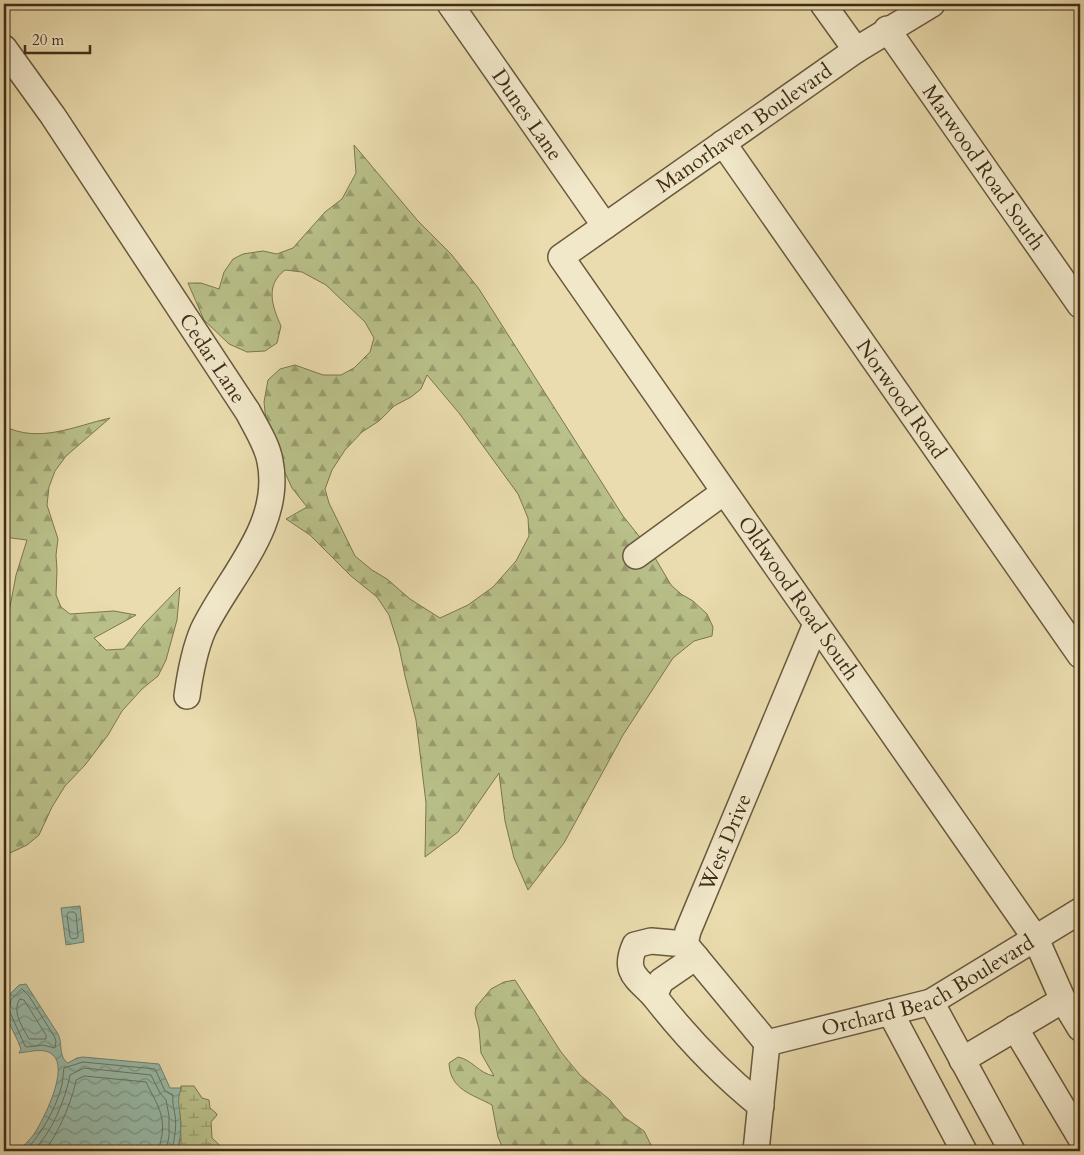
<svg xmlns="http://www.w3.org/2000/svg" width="1084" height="1155" viewBox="0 0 1084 1155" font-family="Cardo,serif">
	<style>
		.forest { fill: url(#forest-firs); stroke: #7c7650; fill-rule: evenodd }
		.wetland { fill: url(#wetland-marsh); stroke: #7c7650 }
		.water { fill: url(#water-waves); stroke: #748370 }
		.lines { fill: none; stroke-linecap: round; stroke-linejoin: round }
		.shore { stroke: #6c7462; stroke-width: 1 }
		.minor-casing { stroke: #6a593e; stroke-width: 28 }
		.minor { stroke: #f1e8ca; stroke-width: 25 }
		.labels { text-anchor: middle; stroke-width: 4; stroke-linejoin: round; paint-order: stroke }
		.street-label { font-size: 21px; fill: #3f2d18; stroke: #f1e8ca }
	</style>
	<defs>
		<pattern id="forest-firs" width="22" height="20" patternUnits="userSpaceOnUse" patternTransform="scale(1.25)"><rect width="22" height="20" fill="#b9c089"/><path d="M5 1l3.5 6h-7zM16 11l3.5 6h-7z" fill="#989c6f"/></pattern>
		<pattern id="wetland-marsh" width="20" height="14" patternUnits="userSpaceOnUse" patternTransform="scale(1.25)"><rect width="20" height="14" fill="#b9c089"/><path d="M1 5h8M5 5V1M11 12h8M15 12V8" fill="none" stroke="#989c6f"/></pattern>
		<pattern id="water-waves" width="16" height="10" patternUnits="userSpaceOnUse" patternTransform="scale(1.25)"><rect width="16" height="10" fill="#98bcab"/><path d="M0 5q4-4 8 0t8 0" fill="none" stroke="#7d998a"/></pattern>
	</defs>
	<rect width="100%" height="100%" fill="#eadcae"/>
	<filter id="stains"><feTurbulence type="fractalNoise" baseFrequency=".004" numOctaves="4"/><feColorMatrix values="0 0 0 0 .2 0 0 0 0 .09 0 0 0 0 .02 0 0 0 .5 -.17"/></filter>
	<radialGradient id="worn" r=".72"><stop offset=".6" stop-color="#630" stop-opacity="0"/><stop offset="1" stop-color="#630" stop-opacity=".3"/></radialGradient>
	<path class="forest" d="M354 145 418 221 451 254 479 289 623 516 651 551 671 585 681 594 693 601 707 614 713 627 712 636 694 641 673 658 623 735 564 843 528 890 514 858 505 821 499 773 458 832 425 857 426 803 416 720 405 676 399 647 389 615 377 597 351 576 310 535 286 519 307 507 292 488 282 466 266 421 264 402 268 380 280 369 295 365 323 375H341L354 368 370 352 374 338 365 322 326 285 302 272 285 270C265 285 272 306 281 326L277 343 265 351 247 352 229 344 204 320 188 283H201L219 289 224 272 233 259 243 254 263 251 277 254 293 248 325 212 342 199 356 173ZM427 375 459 413 518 494 528 518 529 536 516 561 493 587 468 605 440 618 410 599 387 579 372 570 355 556 329 503 325 489 332 470 345 450 362 432 379 421 394 406 411 397 421 389Z
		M110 418 66 456 55 471 49 487 47 505 58 539 56 555 57 570 56 595 61 607 70 614 114 611 136 615 94 638 106 650 124 649 144 624 180 587 177 620 166 660 158 676 142 689 122 711 108 735 85 765 65 786 52 807 39 835 27 845 10 853 4 849V680L7 677 9 612 16 575 27 540 4 537V426C39 444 75 426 110 418Z
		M515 980 561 1052 580 1075 610 1100 624 1117 644 1131 654 1151H504L498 1137 492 1105C472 1094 450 1090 449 1063L458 1057C473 1060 478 1073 494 1076L481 1053 479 1029 475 1014 476 1007 491 989 504 982Z"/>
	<path class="wetland" d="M181 1086H194L202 1098 209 1100 210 1108 216 1113 217 1115 211 1122 212 1138 226 1151H177L181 1138 180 1115 177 1102Z"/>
	<path class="water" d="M80 906 84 942 66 945 61 908Z
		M26 984 58 1034C63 1043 58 1053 66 1062L68 1063 77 1058 83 1057 159 1064 170 1088H181C177 1102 179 1102 180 1115 182 1128 180 1139 177 1151H18C23 1146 30 1140 34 1134 44 1119 69 1069 53 1055 45 1047 29 1052 19 1053L21 1049C17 1037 10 1027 6 1015 4 1008 7 1004 5 999L19 985Z"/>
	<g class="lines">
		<path class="shore" d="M69 912H74L76 914 78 936 77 938 72 939 70 937 67 915Z
			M22 989 29 996 54 1036 56 1041 55 1048 43 1045 27 1047 25 1046 9 1010 11 1000Z
			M20 999 24 1000 46 1035V1039H29C23 1028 11 1011 20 999Z
			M25 1151C41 1135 57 1107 62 1084 63 1079 63 1074 64 1068L83 1062 155 1069 165 1091 173 1095C172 1103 174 1108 175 1115 177 1128 174 1139 172 1151
			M33 1151C52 1132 65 1101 70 1075L84 1068 151 1075 160 1093 166 1100 169 1116V1136L166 1151
			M44 1151C57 1137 73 1099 76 1080L84 1076 146 1082C155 1101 165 1113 162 1135 161 1141 159 1146 159 1151"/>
		<defs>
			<g id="minor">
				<path id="s1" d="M450 4 605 226"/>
				<path d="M823 4 856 50"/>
				<path id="s2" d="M932 4 856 50 561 257 1036 939 1063 1000 962 1060"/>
				<path id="s3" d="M887 29 1080 305"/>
				<path id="s4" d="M4 48 53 116 248 412C256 428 267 444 270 461 283 526 229 576 203 630 194 651 190 674 187 696"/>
				<path id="s5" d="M723 143 1080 655"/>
				<path d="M636 556 724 492"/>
				<path d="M696 957 661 981 654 996C686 1037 721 1074 761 1106"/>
				<path d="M654 996C636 977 623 972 635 945L651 941 685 944"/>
				<path d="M1063 1000 1080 1028"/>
				<path d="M931 1002 1012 1151"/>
				<path d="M890 1012 964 1151"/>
				<path d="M1015 1028 1080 1137"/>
				<path id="s6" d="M767 1043 685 944 688 931 816 624"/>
				<path id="s7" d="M767 1043 931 1002 1080 911"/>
				<path d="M756 1151 767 1043"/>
			</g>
		</defs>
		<use href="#minor" class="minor-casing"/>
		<use href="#minor" class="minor"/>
	</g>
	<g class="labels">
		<g class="street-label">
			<text dy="7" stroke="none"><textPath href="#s1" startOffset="135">Dunes Lane</textPath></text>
			<text transform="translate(744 128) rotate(-35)" y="7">Manorhaven Boulevard</text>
			<text dy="7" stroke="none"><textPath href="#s3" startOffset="169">Marwood Road South</textPath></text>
			<text dy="7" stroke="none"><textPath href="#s4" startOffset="374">Cedar Lane</textPath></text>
			<text dy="7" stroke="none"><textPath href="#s5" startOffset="312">Norwood Road</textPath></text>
			<text dy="7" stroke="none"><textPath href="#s2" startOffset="865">Oldwood Road South</textPath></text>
			<text dy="7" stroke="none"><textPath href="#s6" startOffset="238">West Drive</textPath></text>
			<text dy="7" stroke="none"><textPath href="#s7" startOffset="172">Orchard Beach Boulevard</textPath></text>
		</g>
	</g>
	<rect width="1084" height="1155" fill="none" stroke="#eadcae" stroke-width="20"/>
	<rect x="5" y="5" width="1074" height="1145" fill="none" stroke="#3f2d18" stroke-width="2.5"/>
	<rect x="10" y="10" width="1064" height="1135" fill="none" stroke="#3f2d18"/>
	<path d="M25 45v8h65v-8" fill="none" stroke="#3f2d18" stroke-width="2.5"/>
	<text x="32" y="45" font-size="15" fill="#3f2d18" stroke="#f1e8ca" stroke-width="4" paint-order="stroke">20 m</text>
	<rect width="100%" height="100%" filter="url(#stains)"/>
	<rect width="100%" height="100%" fill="url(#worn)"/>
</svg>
